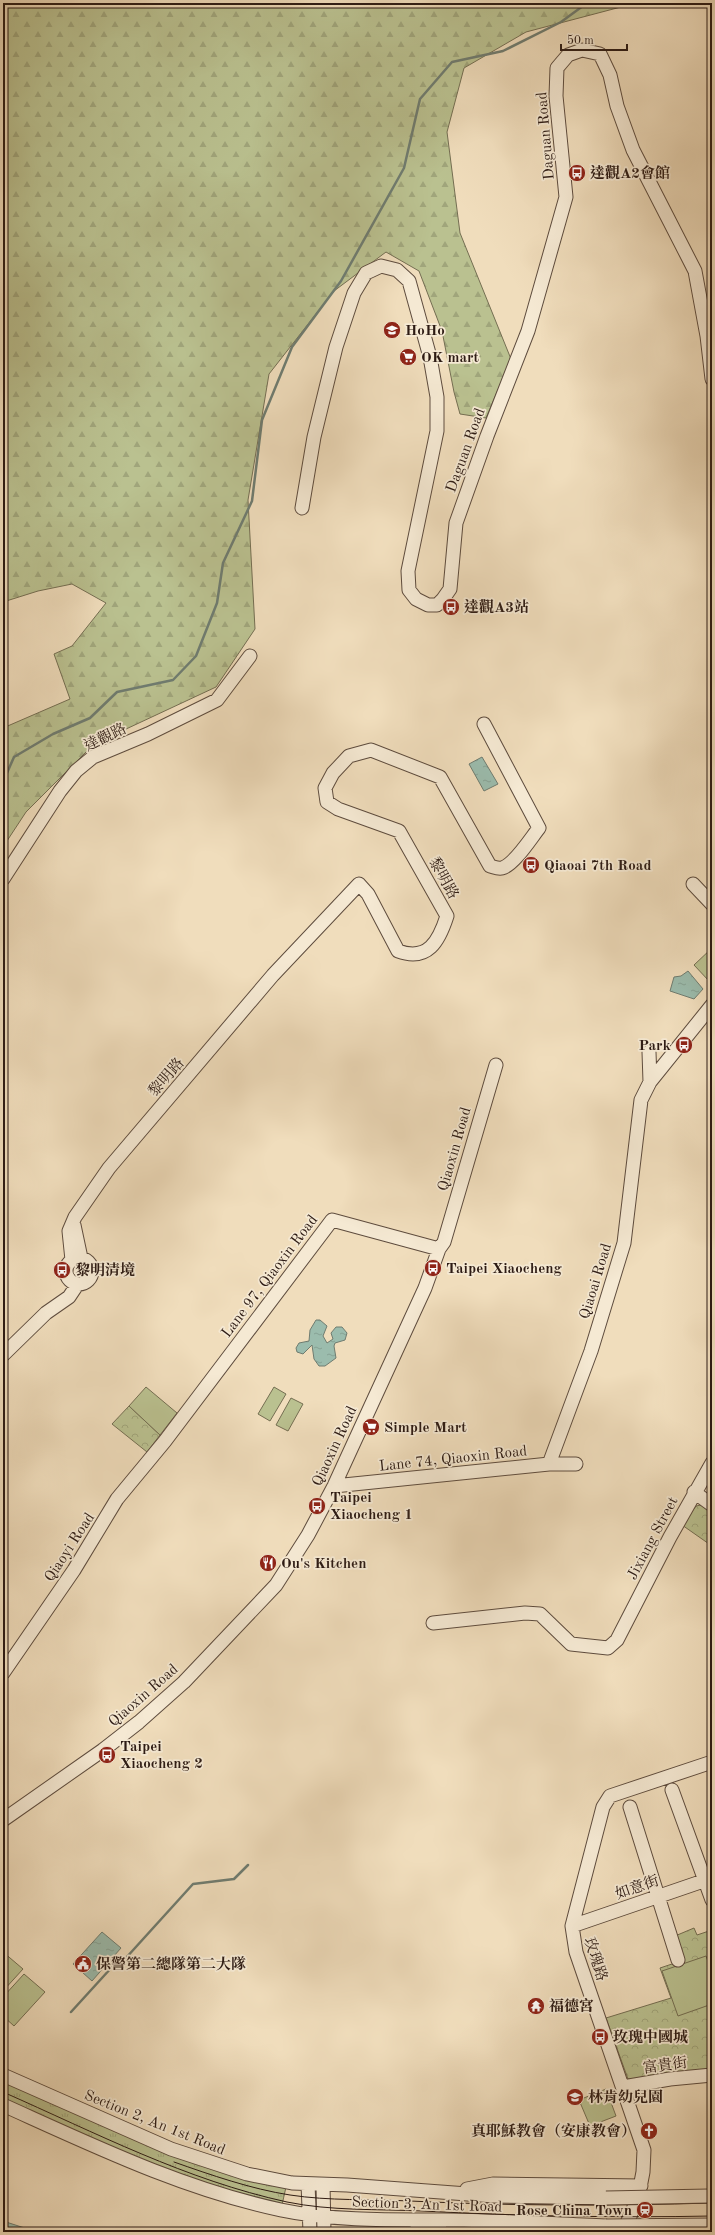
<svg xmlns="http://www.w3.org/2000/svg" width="715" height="2235" viewBox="0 0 715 2235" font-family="'Old Standard TT','Noto Serif TC',serif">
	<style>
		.grass { fill: url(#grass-tufts); stroke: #746e52 }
		.forest { fill: url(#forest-firs); stroke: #746e52 }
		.park { fill: url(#park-crowns); stroke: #746e52 }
		.garden { fill: #bac190; stroke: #746e52 }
		.water { fill: url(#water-ripples); stroke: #6f7c70 }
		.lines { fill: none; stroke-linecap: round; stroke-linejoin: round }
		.stream { stroke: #6f7c70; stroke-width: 2.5 }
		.minor-casing { stroke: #5e4c3e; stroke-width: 15 }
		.minor { stroke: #f5e9d3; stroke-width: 13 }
		.tram { stroke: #2d1b14; stroke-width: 1 }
		.minor-bridge-casing { stroke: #5e4c3e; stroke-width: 15; stroke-linecap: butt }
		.minor-bridge { stroke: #f5e9d3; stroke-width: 13 }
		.labels { text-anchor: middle; stroke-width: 3.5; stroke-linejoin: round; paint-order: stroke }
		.street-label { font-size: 15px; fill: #2d1b14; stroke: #f5e9d3 }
		.poi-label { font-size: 15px; font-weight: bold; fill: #2d1b14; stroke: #f5e9d3; text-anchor: start }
	</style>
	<defs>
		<pattern id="grass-tufts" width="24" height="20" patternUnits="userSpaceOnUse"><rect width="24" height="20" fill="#bac190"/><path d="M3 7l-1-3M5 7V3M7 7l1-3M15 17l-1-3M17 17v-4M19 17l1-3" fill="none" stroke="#a0a57b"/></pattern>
		<pattern id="forest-firs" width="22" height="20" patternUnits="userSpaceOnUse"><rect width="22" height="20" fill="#bac190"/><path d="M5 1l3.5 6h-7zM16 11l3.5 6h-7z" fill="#a0a57b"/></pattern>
		<pattern id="park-crowns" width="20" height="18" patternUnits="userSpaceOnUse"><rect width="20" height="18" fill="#bac190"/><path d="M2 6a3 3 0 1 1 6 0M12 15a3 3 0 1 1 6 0" fill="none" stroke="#a0a57b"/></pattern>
		<pattern id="water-ripples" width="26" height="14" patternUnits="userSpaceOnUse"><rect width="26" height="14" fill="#9bbcad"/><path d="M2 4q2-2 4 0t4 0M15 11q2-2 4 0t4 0" fill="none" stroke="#86a194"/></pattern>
	</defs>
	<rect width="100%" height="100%" fill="#f0ddbc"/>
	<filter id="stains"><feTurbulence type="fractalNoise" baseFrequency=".005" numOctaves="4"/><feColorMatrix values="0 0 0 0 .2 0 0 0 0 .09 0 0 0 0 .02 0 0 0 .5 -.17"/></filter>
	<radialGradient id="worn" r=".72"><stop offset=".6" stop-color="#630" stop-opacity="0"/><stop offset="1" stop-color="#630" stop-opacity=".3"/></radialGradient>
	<path class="grass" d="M3 2080 286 2187 282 2205 241 2195 165 2170 3 2100Z"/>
	<path class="forest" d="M3 3H636L526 32 464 68 447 132 460 233 511 359 486 418 460 414 454 392 442 331 419 271 386 252 334 291 269 374 248 500 255 629 216 687 94 744 26 812 3 847V728L70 699 54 654 72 646 106 603 72 584 38 591 3 602Z"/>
	<path class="park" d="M129 1406 160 1435 147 1452 112 1424Z
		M701 1505 712 1511V1546L682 1525 696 1506Z
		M694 1928 697 1935 712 1930V2070L639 2080 628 2079 606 2018 671 1998 660 1968 684 1960 675 1936Z"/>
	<path class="garden" d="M712 948V978L709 981 694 965Z
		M146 1387 177 1413 160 1435 129 1406Z
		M274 1387 286 1394 270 1421 258 1414Z
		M291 1398 303 1404 288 1431 276 1425Z
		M3 1952 23 1969 3 1991Z
		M706 1956 712 1973V2004L678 2016 662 1971Z
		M24 1974 45 1992 14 2026 3 2016V1997Z
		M606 2089 616 2116 590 2126 579 2100Z"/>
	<path class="water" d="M482 757 498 784 484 791 469 764Z
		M688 971 703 989 694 999 670 991 674 977 681 976Z
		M316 1320H320L327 1326 323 1336 327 1343 333 1339 331 1333 336 1327H342L347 1333 345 1340 335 1343 334 1346 336 1358 325 1366H319L314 1359 312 1345 303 1354 297 1352 296 1348 299 1343 309 1341 310 1330Z
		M102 1932 121 1948 92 1981 73 1964Z
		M3 2221 37 2232H38H3Z"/>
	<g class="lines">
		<path class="stream" d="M3 782 14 757 53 734 90 718 117 692 173 680 196 656 217 603 223 563 252 501 262 420 292 347 341 281 404 168 420 99 452 62 503 51 561 22 587 3
			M71 2012 112 1967 125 1959 193 1884 234 1879 248 1865"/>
		<defs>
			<path id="minor" d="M302 508 314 437 336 347 354 293 366 273 381 266 397 270 409 281 430 357 437 397V431L408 571 409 590 416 599 428 605H437L443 599 450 589 456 523 487 436 528 331 566 197 556 96 557 68 568 55 582 50 600 54 610 75 617 106 633 150 695 271 707 336 712 379
				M3 879 60 791 76 771 93 757 148 734 217 700 250 656
				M693 884 712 904
				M649 1052 650 1082
				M74 1225 81 1258
				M66 1271a13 13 0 1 1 26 0a13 13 0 1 1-26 0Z
				M72 1260 69 1231 75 1217 109 1168 273 975 359 884 368 894 398 951C428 962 439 941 447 916L399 831 338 809 327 802 325 788 333 773 349 756 371 750 440 777 490 866C494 867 498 869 502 868 514 865 531 838 539 828L484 724
				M3 1355 46 1313 69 1297 77 1285
				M549 1464 591 1351 624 1243 641 1100 650 1082 712 1005
				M334 1486 549 1464H576
				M694 1492 712 1505
				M433 1623 525 1613 540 1614 571 1644 608 1648 617 1640 670 1537 712 1463
				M3 1673 74 1570 117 1499 165 1441 332 1220 439 1249
				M672 1790 712 1900
				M630 1807 678 1960
				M3 1820 103 1750 139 1722 184 1682 276 1585 308 1535 334 1486 425 1288 439 1249 444 1242 496 1065
				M572 1926 712 1878
				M3 2075 171 2149 247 2174 292 2183 347 2185 494 2196 606 2198
				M623 2087 670 2079 712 2075
				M3 2105C94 2146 183 2189 281 2210 333 2221 390 2220 443 2220 497 2220 552 2224 606 2226
				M308 2184 310 2232
				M323 2185 324 2232
				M467 2189 493 2184 641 2186
				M417 2226 442 2232
				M623 2232 638 2198 643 2172 644 2150 576 1952 572 1926 603 1807 610 1796 712 1762"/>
		</defs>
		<use href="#minor" class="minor-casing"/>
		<use href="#minor" class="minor"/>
		<path class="tram" d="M3 2092C96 2133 186 2180 287 2202 330 2211 378 2209 422 2211 519 2216 615 2218 712 2216
			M174 2162C211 2175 251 2189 290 2195 329 2201 370 2199 410 2201 511 2206 611 2206 712 2203"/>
		<defs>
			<path id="minor-bridge" d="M606 2198 709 2196
				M606 2226 712 2225"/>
		</defs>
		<use href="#minor-bridge" class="minor-bridge-casing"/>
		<use href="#minor-bridge" class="minor-bridge"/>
	</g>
	<defs>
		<symbol id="bus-disc" viewBox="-11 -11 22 22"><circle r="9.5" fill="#8f2418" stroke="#f5e9d3"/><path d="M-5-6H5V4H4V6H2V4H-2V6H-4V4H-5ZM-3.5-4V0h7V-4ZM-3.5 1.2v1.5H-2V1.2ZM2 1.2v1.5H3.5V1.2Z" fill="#fff"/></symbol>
		<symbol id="school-disc" viewBox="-11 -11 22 22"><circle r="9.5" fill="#8f2418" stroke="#f5e9d3"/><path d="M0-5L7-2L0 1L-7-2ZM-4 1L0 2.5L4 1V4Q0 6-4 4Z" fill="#fff"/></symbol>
		<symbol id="supermarket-disc" viewBox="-11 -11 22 22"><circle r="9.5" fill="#8f2418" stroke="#f5e9d3"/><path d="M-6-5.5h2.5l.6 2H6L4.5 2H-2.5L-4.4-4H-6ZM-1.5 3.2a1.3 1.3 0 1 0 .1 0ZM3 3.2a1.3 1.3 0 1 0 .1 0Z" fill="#fff"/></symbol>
		<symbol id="restaurant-disc" viewBox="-11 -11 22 22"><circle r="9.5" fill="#8f2418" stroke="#f5e9d3"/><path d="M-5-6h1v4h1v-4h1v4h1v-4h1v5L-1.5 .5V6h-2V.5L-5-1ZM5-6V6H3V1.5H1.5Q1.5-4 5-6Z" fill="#fff"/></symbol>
		<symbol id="civic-disc" viewBox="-11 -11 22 22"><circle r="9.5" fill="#8f2418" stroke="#f5e9d3"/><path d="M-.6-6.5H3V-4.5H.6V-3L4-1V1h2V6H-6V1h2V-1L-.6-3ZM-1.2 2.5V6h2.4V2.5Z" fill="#fff"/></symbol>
		<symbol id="temple-disc" viewBox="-11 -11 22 22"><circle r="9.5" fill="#8f2418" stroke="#f5e9d3"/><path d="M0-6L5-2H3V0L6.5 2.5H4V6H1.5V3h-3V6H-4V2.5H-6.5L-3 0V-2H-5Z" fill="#fff"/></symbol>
		<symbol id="church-disc" viewBox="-11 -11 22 22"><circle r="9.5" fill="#8f2418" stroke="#f5e9d3"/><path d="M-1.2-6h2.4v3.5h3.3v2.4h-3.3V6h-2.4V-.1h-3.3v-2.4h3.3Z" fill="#fff"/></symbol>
		<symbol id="station-disc" viewBox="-11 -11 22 22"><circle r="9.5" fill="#8f2418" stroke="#f5e9d3"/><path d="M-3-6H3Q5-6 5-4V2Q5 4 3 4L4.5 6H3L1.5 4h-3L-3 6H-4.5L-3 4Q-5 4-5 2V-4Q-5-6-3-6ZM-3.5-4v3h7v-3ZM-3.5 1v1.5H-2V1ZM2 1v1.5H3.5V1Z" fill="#fff"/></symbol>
	</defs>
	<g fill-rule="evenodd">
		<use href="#bus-disc" x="567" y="163" width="20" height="20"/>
		<use href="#school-disc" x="382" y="320" width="20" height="20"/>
		<use href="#supermarket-disc" x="398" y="347" width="20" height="20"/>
		<use href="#bus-disc" x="441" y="597" width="20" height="20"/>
		<use href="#bus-disc" x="521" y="855" width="20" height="20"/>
		<use href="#bus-disc" x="674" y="1035" width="20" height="20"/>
		<use href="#bus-disc" x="423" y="1258" width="20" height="20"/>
		<use href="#bus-disc" x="52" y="1260" width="20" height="20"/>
		<use href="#supermarket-disc" x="361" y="1417" width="20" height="20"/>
		<use href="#bus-disc" x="307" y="1496" width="20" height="20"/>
		<use href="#restaurant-disc" x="258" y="1553" width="20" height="20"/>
		<use href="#bus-disc" x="97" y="1745" width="20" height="20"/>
		<use href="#civic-disc" x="73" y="1954" width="20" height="20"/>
		<use href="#temple-disc" x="526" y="1996" width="20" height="20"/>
		<use href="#bus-disc" x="590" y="2027" width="20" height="20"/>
		<use href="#school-disc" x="565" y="2087" width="20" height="20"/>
		<use href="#church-disc" x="639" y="2121" width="20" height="20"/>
		<use href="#station-disc" x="635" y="2200" width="20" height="20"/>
	</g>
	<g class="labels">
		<g class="street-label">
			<text transform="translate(545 136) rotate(-95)" y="5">Daguan Road</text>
			<text transform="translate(465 450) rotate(-70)" y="5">Daguan Road</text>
			<text transform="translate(105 737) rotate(-26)" y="5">達觀路</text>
			<text transform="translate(444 878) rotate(61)" y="5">黎明路</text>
			<text transform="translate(166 1077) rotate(-49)" y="5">黎明路</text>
			<text transform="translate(454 1149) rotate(-74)" y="5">Qiaoxin Road</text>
			<text transform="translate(269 1276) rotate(-53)" y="5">Lane 97, Qiaoxin Road</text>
			<text transform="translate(595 1281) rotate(-73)" y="5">Qiaoai Road</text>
			<text transform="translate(334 1446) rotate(-65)" y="5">Qiaoxin Road</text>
			<text transform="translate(453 1458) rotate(-6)" y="5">Lane 74, Qiaoxin Road</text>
			<text transform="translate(652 1538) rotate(-62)" y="5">Jixiang Street</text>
			<text transform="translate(69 1547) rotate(-57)" y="5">Qiaoyi Road</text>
			<text transform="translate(143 1695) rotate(-41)" y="5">Qiaoxin Road</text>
			<text transform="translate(637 1887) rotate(-19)" y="5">如意街</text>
			<text transform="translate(596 1959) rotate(72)" y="5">玫瑰路</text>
			<text transform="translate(665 2065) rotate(-8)" y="5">富貴街</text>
			<text transform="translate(155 2122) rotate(22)" y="5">Section 2, An 1st Road</text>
			<text transform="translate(427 2204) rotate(2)" y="5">Section 3, An 1st Road</text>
		</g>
		<g class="poi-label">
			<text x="590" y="178">達觀A2會館</text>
			<text x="405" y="335">HoHo</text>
			<text x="421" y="362">OK mart</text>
			<text x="464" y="612">達觀A3站</text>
			<text x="544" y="870">Qiaoai 7th Road</text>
			<text x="671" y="1050" text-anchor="end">Park</text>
			<text x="446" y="1273">Taipei Xiaocheng</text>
			<text x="75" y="1275">黎明清境</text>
			<text x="384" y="1432">Simple Mart</text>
			<text x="330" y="1502">Taipei<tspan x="330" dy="17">Xiaocheng 1</tspan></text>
			<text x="281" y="1568">Ou's Kitchen</text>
			<text x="120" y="1751">Taipei<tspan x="120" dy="17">Xiaocheng 2</tspan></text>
			<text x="96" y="1969">保警第二總隊第二大隊</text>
			<text x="549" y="2011">福德宮</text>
			<text x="613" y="2042">玫瑰中國城</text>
			<text x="588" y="2102">林肯幼兒園</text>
			<text x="636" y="2136" text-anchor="end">真耶穌教會（安康教會）</text>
			<text x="632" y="2215" text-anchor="end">Rose China Town</text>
		</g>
	</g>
	<rect width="715" height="2235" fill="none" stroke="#f0ddbc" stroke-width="16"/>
	<rect x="4" y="4" width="707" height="2227" fill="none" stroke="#2d1b14" stroke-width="2"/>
	<rect x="8" y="8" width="699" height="2219" fill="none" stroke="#2d1b14"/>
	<path d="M561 44v6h66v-6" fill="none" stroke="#2d1b14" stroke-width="2"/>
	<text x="567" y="44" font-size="12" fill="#2d1b14" stroke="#f5e9d3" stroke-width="3" paint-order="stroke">50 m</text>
	<rect width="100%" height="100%" filter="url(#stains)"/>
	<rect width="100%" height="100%" fill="url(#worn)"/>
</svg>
